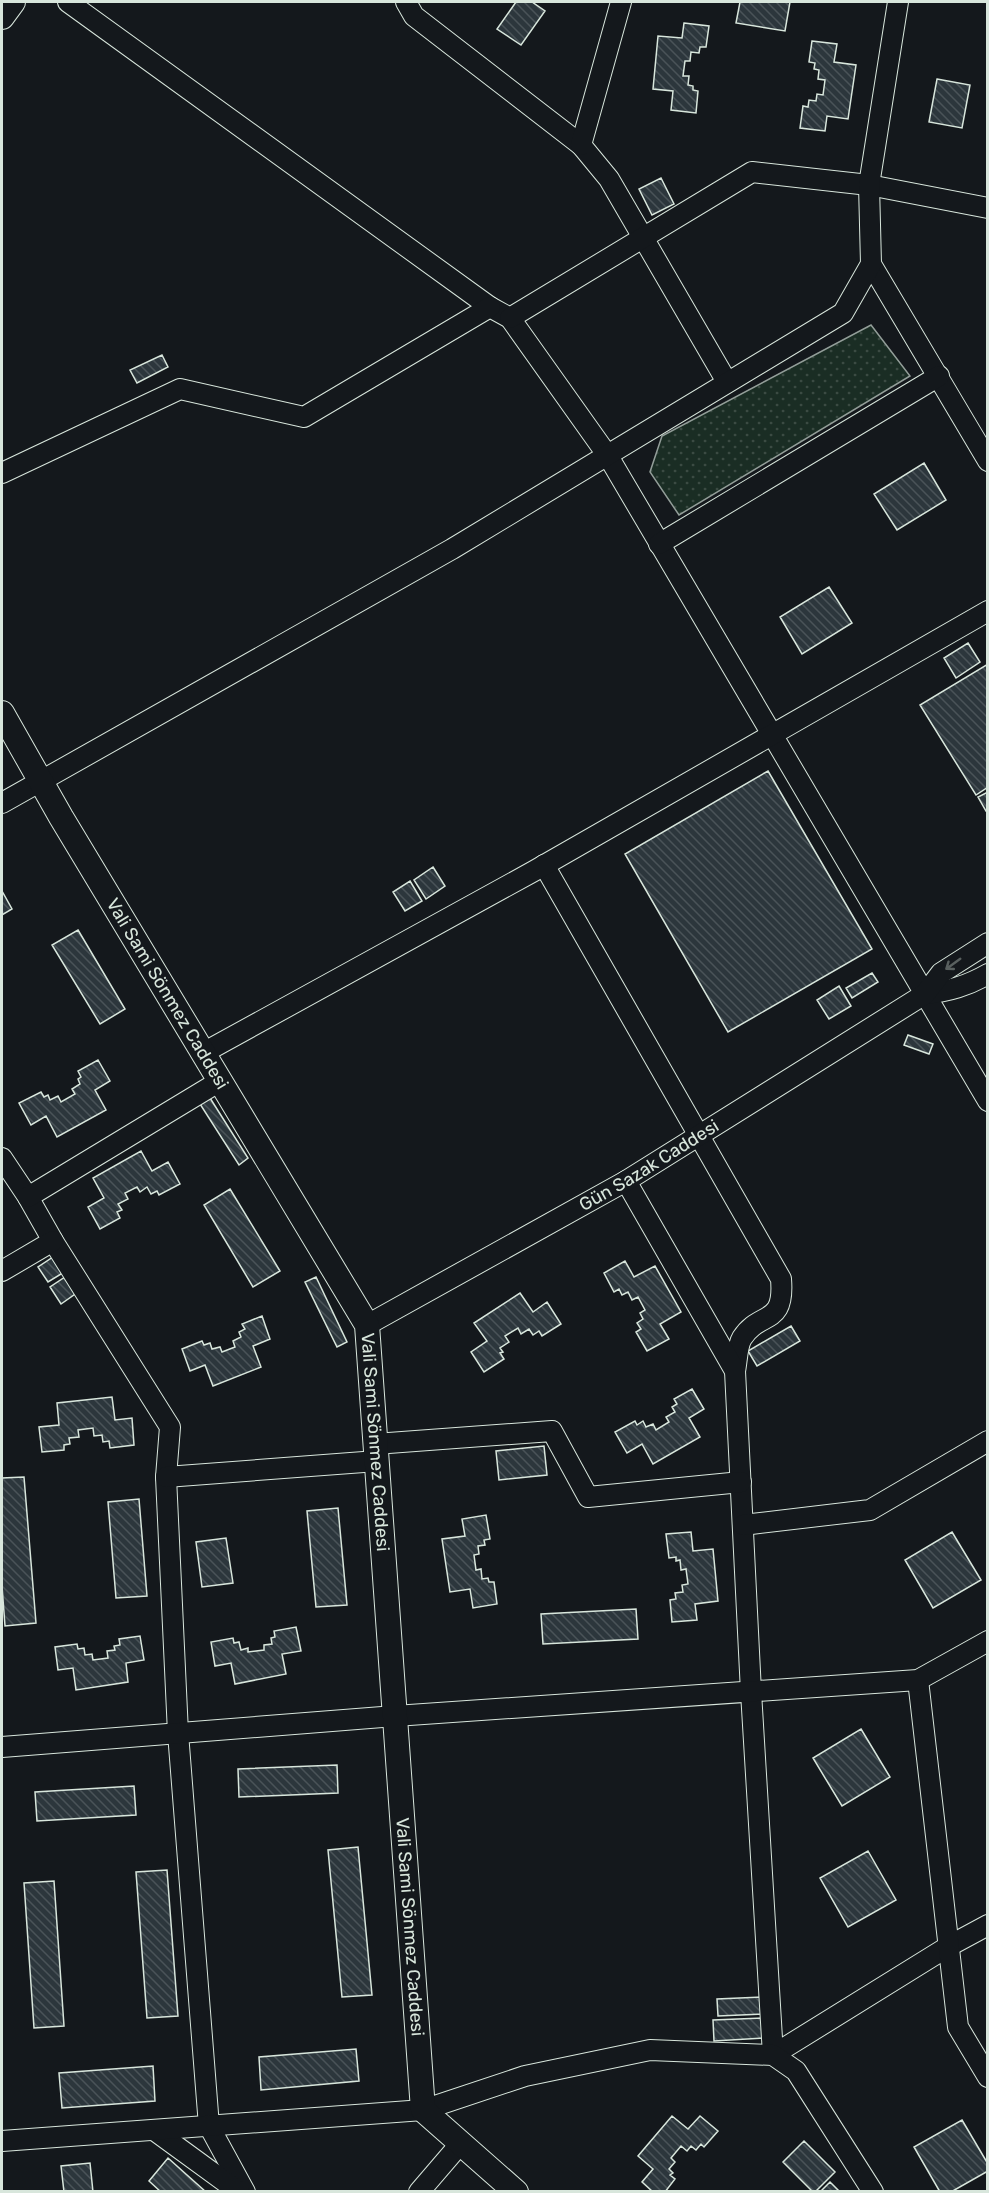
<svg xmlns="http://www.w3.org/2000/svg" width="989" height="2193" viewBox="0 0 989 2193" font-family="Rubik,sans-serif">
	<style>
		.park { fill: url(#park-dots); stroke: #939e99; stroke-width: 1.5 }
		.building { fill: url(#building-back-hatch); stroke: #d8e6dc; stroke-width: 1.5 }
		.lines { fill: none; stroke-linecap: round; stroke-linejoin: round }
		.minor-casing { stroke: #d8e6dc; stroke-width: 22 }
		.major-casing { stroke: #d8e6dc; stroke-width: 26 }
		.minor { stroke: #14181c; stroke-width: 20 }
		.major { stroke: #14181c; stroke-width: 24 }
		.oneway { stroke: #59605f }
		.labels { text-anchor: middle; stroke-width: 4.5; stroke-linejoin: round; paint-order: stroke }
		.street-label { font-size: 18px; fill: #d8e6dc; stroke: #14181c }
	</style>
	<defs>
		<pattern id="park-dots" width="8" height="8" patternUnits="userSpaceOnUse" patternTransform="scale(1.5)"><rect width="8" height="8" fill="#1a2d24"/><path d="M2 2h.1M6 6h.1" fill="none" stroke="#3b4b43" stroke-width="1.8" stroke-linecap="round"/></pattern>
		<pattern id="building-back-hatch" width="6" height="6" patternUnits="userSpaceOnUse" patternTransform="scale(1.5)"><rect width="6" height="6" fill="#2c363c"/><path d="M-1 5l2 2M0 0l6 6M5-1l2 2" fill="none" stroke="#4a5358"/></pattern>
	</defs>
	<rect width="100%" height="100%" fill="#14181c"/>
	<path class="park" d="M871 325 910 376 679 515 650 472 662 436Z"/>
	<path class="building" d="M516 2H532L545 11 521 45 497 29Z
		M740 2H790L785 31 736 23Z
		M684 23 709 26 706 47H700L699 53 691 52 690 61H685L683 76H689L688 85 693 86V90L698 91 696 113 671 110 673 91 653 89 658 36 682 38Z
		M812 41 837 44 834 62 856 65 848 119 827 116 825 131 800 128 803 106 808 107 809 100 816 101 817 94 823 95 825 80 818 79 819 70 814 69 815 63 809 62Z
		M937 79 970 85 962 128 929 122Z
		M661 178 674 204 652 215 639 189Z
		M162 355 168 367 137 383 130 370Z
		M924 463 946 500 897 530 874 494Z
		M829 587 852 623 802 654 780 617Z
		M968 643 980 662 956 678 944 658Z
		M988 664V787L976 795 920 705Z
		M768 771 872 949 728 1032 625 854Z
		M988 792V810L986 811 978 797Z
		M433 867 445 886 426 899 414 880Z
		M410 881 422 901 405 911 393 892Z
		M2 891 12 909 2 915Z
		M78 930 125 1009 100 1024 52 945Z
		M872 973 878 982 852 998 846 988Z
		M839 986 851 1006 829 1019 817 1000Z
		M908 1035 933 1044 929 1054 904 1045Z
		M98 1060 110 1081 95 1090 106 1110 57 1137 46 1116 31 1125 19 1103 41 1092 44 1097 48 1095 50 1100 58 1096 61 1102 75 1094 72 1089 80 1084 78 1079 81 1077 78 1071Z
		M210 1098 248 1158 239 1165 200 1104Z
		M141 1151 152 1171 168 1162 180 1184 159 1195 157 1191 151 1194 147 1187 140 1192 137 1187 125 1193 128 1199 118 1204 122 1210 117 1212 120 1218 100 1229 88 1207 104 1198 93 1178Z
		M230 1189 280 1271 253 1287 204 1205Z
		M56 1255 66 1271 48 1282 38 1267Z
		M625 1261 634 1277 655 1266 681 1312 660 1324 669 1339 647 1351 636 1332 641 1329 637 1323 643 1319 640 1313 645 1310 638 1297 632 1300 628 1292 622 1295 619 1289 614 1292 604 1273Z
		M68 1275 78 1292 61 1304 50 1287Z
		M316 1277 347 1342 337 1347 305 1282Z
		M520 1293 533 1312 547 1302 561 1324 542 1336 539 1331 533 1335 529 1329 521 1334 518 1328 505 1336 509 1342 500 1348 503 1352 500 1353 504 1359 484 1372 471 1352 487 1341 474 1323Z
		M262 1316 270 1339 253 1346 261 1367 213 1386 205 1365 190 1371 182 1349 202 1341 204 1345 210 1343 212 1349 220 1347 222 1352 235 1347 233 1341 241 1337 239 1332 245 1329 242 1324Z
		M791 1326 800 1341 757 1366 748 1351Z
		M692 1389 704 1409 689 1418 700 1437 653 1464 642 1444 627 1453 615 1432 635 1421 637 1425 643 1421 646 1427 653 1424 656 1430 669 1422 666 1417 675 1412 672 1407 677 1404 674 1399Z
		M112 1397 115 1420 132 1418 134 1445 110 1448 109 1441 103 1442 102 1435 94 1436 93 1428 78 1430 79 1437 69 1438 70 1444 64 1445V1450L42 1452 39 1427 59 1425 57 1403Z
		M544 1446 547 1475 499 1480 496 1451Z
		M24 1477 36 1623 5 1626 2 1586V1478Z
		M139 1499 147 1596 116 1598 108 1502Z
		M338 1508 347 1605 316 1607 307 1511Z
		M486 1515 490 1539 484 1540 485 1545 478 1546 479 1554 474 1555 476 1570 481 1569 482 1579 488 1578 489 1582H494L497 1604 473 1608 470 1589 450 1592 442 1539 465 1536 462 1519Z
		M691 1532 693 1551 713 1549 718 1601 695 1604 697 1620 672 1622 670 1600 676 1599 675 1593 683 1592 682 1585 688 1584 686 1569 681 1570 680 1560 676 1561V1557L669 1558 666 1534Z
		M952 1532 981 1580 933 1608 905 1560Z
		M226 1538 233 1583 202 1587 196 1542Z
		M636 1609 638 1639 543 1644 541 1614Z
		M296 1627 301 1651 282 1654 286 1674 235 1684 231 1663 215 1666 211 1642 233 1638 234 1643 239 1642 241 1650 248 1648V1652L264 1650V1645L272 1644 271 1638 275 1637 274 1631Z
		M140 1636 144 1660 126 1663 128 1682 76 1690 73 1668 58 1670 55 1647 77 1644 78 1649 84 1648 85 1655 92 1654 93 1660 108 1658 107 1651 115 1650 114 1646 120 1645 119 1639Z
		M861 1729 890 1777 842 1806 813 1758Z
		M337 1765 338 1793 239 1797 238 1769Z
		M134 1786 136 1815 37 1821 35 1792Z
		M358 1847 372 1995 342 1997 328 1850Z
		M868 1851 896 1900 848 1927 820 1878Z
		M167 1870 178 2016 147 2018 136 1872Z
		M54 1881 64 2026 34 2028 24 1883Z
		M762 1997 763 2014 718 2016 717 1999Z
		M763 2018 764 2038 714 2041 713 2020Z
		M356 2049 359 2081 261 2090 259 2057Z
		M153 2066 155 2101 62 2108 59 2073Z
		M672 2116 688 2129 700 2116 718 2131 704 2147 701 2144 696 2150 691 2146 687 2151 681 2146 671 2158 675 2162 669 2169 673 2173 670 2175 675 2179 665 2192H653L642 2182 653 2169 638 2156Z
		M962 2120 988 2164V2171L951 2192H940L914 2147Z
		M804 2141 835 2172 815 2192H813L783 2162Z
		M168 2158 206 2192H161L149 2181Z
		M90 2163 93 2192H64L61 2166Z
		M830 2182 840 2192H820Z"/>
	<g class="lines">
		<defs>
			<g id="minor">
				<path d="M68 2 490 307 510 318 608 456 988 1101"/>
				<path d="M406 2 414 16 581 145 609 179 727 382"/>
				<path d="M581 145 621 2"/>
				<path d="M871 264 988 461"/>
				<path d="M510 318 752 172 869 185 988 208"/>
				<path d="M2 473 180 389 304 417 490 307"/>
				<path d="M659 544 939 376"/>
				<path d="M2 803 452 549 843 313 871 264 869 185 898 2"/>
				<path d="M544 865 781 1279C785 1327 760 1310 742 1338 737 1346 737 1362 735 1371"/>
				<path d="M925 994C949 991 967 986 988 974"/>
				<path d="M203 1053 534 871 988 611"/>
				<path d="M2 1158 28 1197 53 1241 170 1427 166 1477 178 1733 209 2126 245 2192"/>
				<path d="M626 1181 735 1371 751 1692 773 2055 949 1946 988 1925"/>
				<path d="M28 1197 220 1081"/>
				<path d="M2 1271 53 1241"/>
				<path id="s1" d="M367 1325 626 1181 925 994 941 973 988 943"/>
				<path d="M375 1444 552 1431 588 1497 741 1482"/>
				<path d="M166 1477 377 1461"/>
				<path d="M743 1525 870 1510 988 1441"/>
				<path d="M918 1680 958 2027 988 2077"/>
				<path d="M2 1747 395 1716 918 1680 988 1641"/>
				<path d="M154 2130 239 2192"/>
				<path d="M2 2141 423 2110 525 2076 650 2050 773 2055 796 2071 873 2192"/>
				<path d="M419 2192 461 2143"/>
			</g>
			<g id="major">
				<path d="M2 17 13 2"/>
				<path id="s2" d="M2 713 61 817 367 1325 423 2110 516 2192"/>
			</g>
		</defs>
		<use href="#minor" class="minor-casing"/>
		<use href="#major" class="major-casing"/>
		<use href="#minor" class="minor"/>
		<use href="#major" class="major"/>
	</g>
	<defs><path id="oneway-shaft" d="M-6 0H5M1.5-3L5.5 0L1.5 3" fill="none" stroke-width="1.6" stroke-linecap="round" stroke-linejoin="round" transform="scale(1.5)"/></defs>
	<use class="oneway" href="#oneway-shaft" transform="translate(953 964) rotate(144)"/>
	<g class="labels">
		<g class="street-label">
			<text dy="6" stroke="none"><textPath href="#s2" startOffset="326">Vali Sami Sönmez Caddesi</textPath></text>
			<text dy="6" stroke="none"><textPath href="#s1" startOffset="324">Gün Sazak Caddesi</textPath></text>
			<text dy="6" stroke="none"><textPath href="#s2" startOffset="830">Vali Sami Sönmez Caddesi</textPath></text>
			<text dy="6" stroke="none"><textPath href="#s2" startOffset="1316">Vali Sami Sönmez Caddesi</textPath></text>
		</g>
	</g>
	<rect width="989" height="2193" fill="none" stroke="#d8e6dc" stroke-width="6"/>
</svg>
